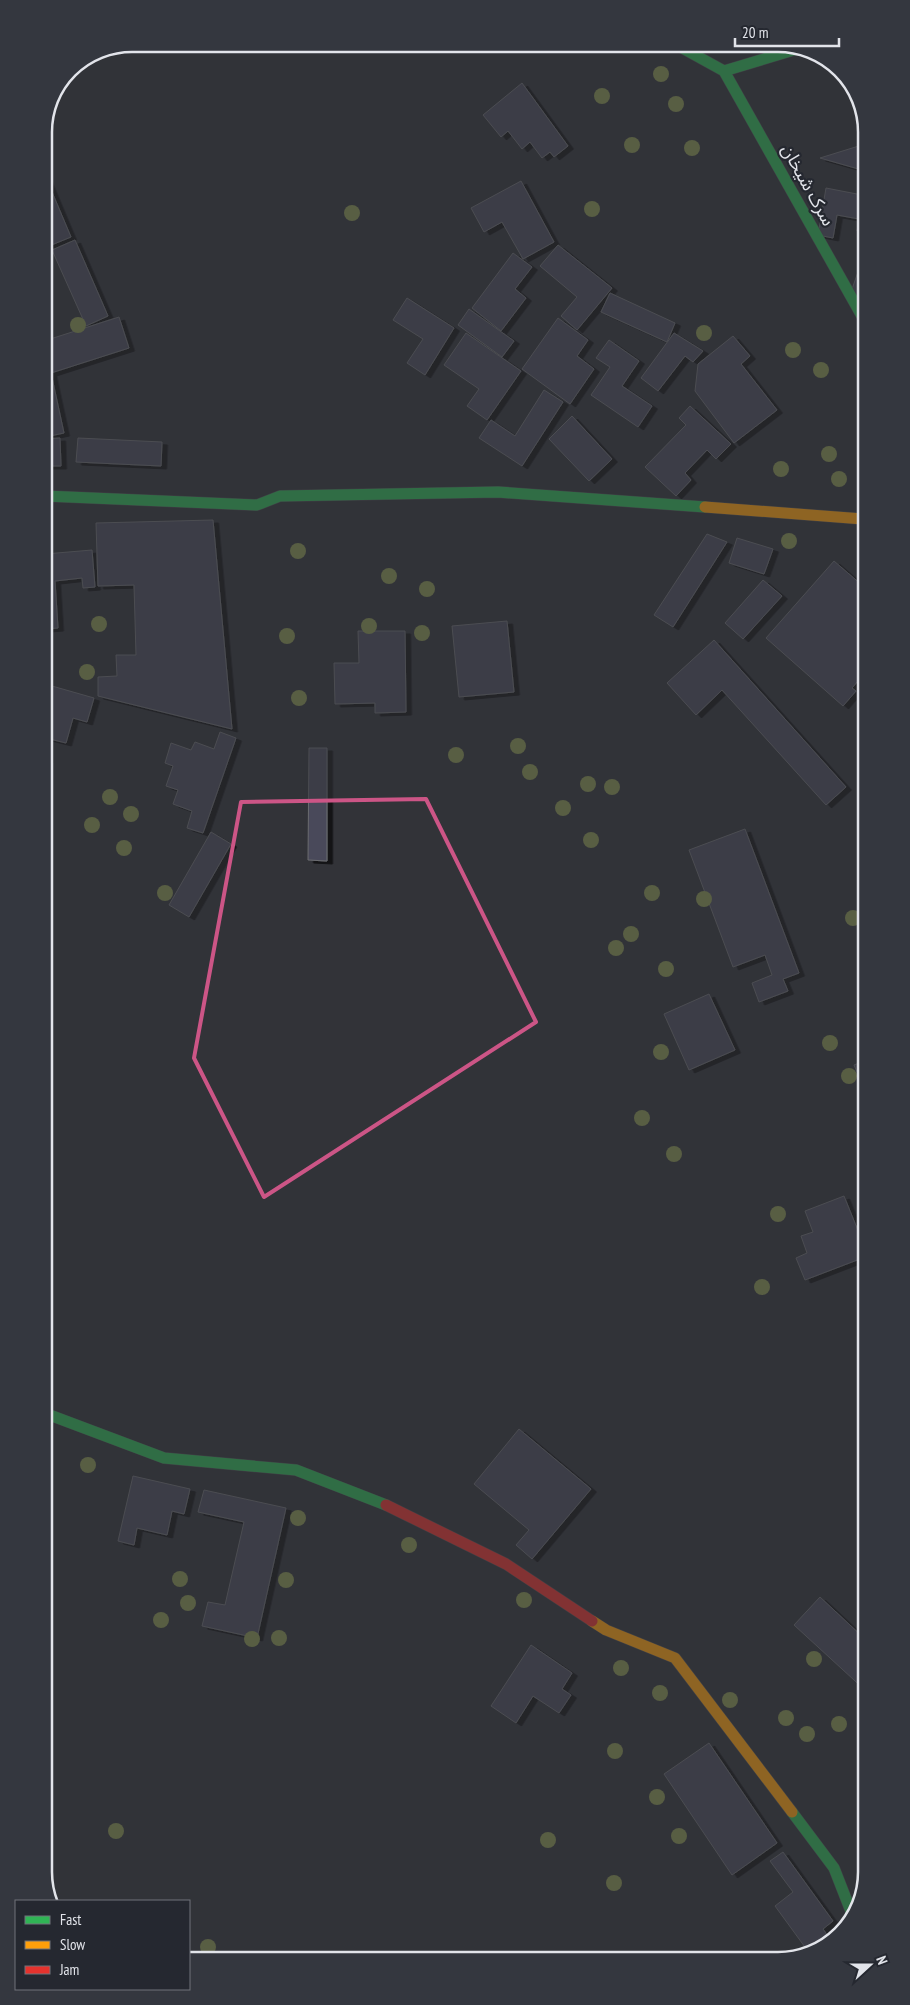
<svg xmlns="http://www.w3.org/2000/svg" width="910" height="2005" viewBox="0 0 910 2005" font-family="'PT Sans Narrow','Noto Sans Arabic',sans-serif">
	<style>
		.building { fill: #4a4a5a; stroke: #6b6c70; filter: url(#shadow) }
		.lines { fill: none; stroke-linecap: round; stroke-linejoin: round }
		.fast-casing { stroke: #4f5054; stroke-width: 12 }
		.slow-casing { stroke: #4f5054; stroke-width: 12 }
		.jam-casing { stroke: #4f5054; stroke-width: 12 }
		.fast { stroke: #30b455; stroke-width: 11 }
		.slow { stroke: #ff9f0a; stroke-width: 11 }
		.jam { stroke: #e5322d; stroke-width: 11 }
		.tree { fill: #879251 }
		.marked { fill: none; stroke: #cc5586; stroke-width: 4; stroke-linejoin: round }
		.labels { text-anchor: middle; stroke-width: 4.5; stroke-linejoin: round; paint-order: stroke }
		.street-label { font-size: 18px; fill: #e2e4ea; stroke: #252830 }
		.rim { fill: none; stroke: #e2e4ea; stroke-width: 2.5 }
	</style>
	<defs>
		<filter id="shadow"><feDropShadow dx="5.5" dy="3" stdDeviation="0" flood-color="#0009"/></filter>
	</defs>
	<rect width="100%" height="100%" fill="#323338"/>
	<path class="building" d="M522 83 568 146 554 157 550 152 542 158 530 142 522 149 508 131 501 137 483 115Z
		M862 145V170L820 158Z
		M44 173 71 237 44 248Z
		M521 181 554 242 523 259 502 222 484 232 471 208Z
		M826 188 862 195V232L857 231 859 219 837 215 833 238 818 235Z
		M75 240 108 316 86 326 52 250Z
		M558 245 612 288 577 330 561 316 577 297 540 266Z
		M513 253 532 267 515 289 526 298 501 331 472 308Z
		M859 269 862 270V299L850 295Z
		M610 293 675 323 667 342 601 312Z
		M407 298 454 328 425 375 407 363 423 339 393 320Z
		M469 309 514 341 502 357 458 325Z
		M119 317 129 348 51 373 64 433 45 437 44 341Z
		M558 318 588 340 577 356 594 369 570 404 522 369Z
		M466 333 521 371 487 420 467 406 479 389 444 365Z
		M674 333 703 351 693 362 685 356 658 391 641 378Z
		M733 336 750 356 741 364 777 410 734 443 695 391 698 364Z
		M609 340 639 361 622 386 652 406 638 427 591 395 610 367 596 358Z
		M544 390 563 402 522 466 479 438 491 420 515 436Z
		M690 406 731 444 716 459 707 450 685 473 691 480 676 496 645 467 686 425 679 418Z
		M572 416 612 459 589 481 549 439Z
		M60 438 61 466H45V439Z
		M78 438 162 442 161 466 76 462Z
		M213 520 232 729 98 696V677L117 676 116 655H136L134 585 98 586 96 523Z
		M707 534 727 542 673 627 654 615Z
		M737 538 773 549 764 574 729 563Z
		M92 550 95 587 83 588 82 578 55 581 58 628 45 629V554Z
		M834 561 863 586V675L852 688 856 691 843 706 766 638Z
		M763 580 782 596 743 639 725 623Z
		M507 621 514 692 459 697 452 626Z
		M358 631H405L406 712 375 713V703L335 704 334 663H359Z
		M714 640 846 787 826 805 722 690 696 715 667 683Z
		M45 684 94 698 87 722 73 718 66 743 46 738Z
		M220 732 236 738 203 833 187 828 192 811 173 804 178 790 166 786 173 766 165 763 171 743 191 750 195 742 214 749Z
		M309 748H327V861L308 860Z
		M745 829 799 973 783 979 788 991 759 1002 752 983 772 975 765 955 733 967 689 850Z
		M211 832 231 844 189 917 169 905Z
		M864 978V994L858 981Z
		M709 994 735 1050 689 1070 664 1014Z
		M864 1061V1088L854 1065Z
		M844 1196 865 1248V1257L805 1280 796 1258 807 1253 801 1236 813 1232 805 1211Z
		M864 1204V1219L859 1205Z
		M864 1229 865 1246 859 1232Z
		M519 1429 591 1489 532 1559 516 1545 529 1530 474 1484Z
		M133 1476 190 1489 184 1514 172 1511 167 1535 137 1528 134 1545 118 1541Z
		M204 1490 286 1508 257 1638 202 1626 208 1602 225 1605 244 1522 198 1512Z
		M820 1597 866 1640V1691L794 1625Z
		M531 1645 572 1673 562 1689 571 1695 559 1713 533 1696 516 1723 491 1706Z
		M709 1743 777 1843 732 1875 664 1774Z
		M783 1852 833 1921 823 1929 830 1939 810 1954 775 1906 793 1892 770 1861Z"/>
	<g class="lines">
		<defs>
			<path id="fast" d="M675 44 724 71 797 49
				M724 71 862 316
				M45 496 257 505 280 496 498 492 705 507
				M47 1414 164 1458 296 1470 386 1505
				M792 1812 834 1868 852 1914"/>
			<path id="slow" d="M705 507 863 519
				M592 1621 606 1630 675 1658 792 1812"/>
			<path id="jam" d="M386 1505 506 1564 592 1621"/>
		</defs>
		<use href="#fast" class="fast-casing"/>
		<use href="#slow" class="slow-casing"/>
		<use href="#jam" class="jam-casing"/>
		<use href="#fast" class="fast"/>
		<use href="#slow" class="slow"/>
		<use href="#jam" class="jam"/>
	</g>
	<g class="tree">
		<circle cx="661" cy="74" r="8"/>
		<circle cx="602" cy="96" r="8"/>
		<circle cx="676" cy="104" r="8"/>
		<circle cx="632" cy="145" r="8"/>
		<circle cx="692" cy="148" r="8"/>
		<circle cx="592" cy="209" r="8"/>
		<circle cx="352" cy="213" r="8"/>
		<circle cx="78" cy="325" r="8"/>
		<circle cx="704" cy="333" r="8"/>
		<circle cx="793" cy="350" r="8"/>
		<circle cx="821" cy="370" r="8"/>
		<circle cx="829" cy="454" r="8"/>
		<circle cx="781" cy="469" r="8"/>
		<circle cx="839" cy="479" r="8"/>
		<circle cx="789" cy="541" r="8"/>
		<circle cx="298" cy="551" r="8"/>
		<circle cx="389" cy="576" r="8"/>
		<circle cx="427" cy="589" r="8"/>
		<circle cx="99" cy="624" r="8"/>
		<circle cx="369" cy="626" r="8"/>
		<circle cx="422" cy="633" r="8"/>
		<circle cx="287" cy="636" r="8"/>
		<circle cx="87" cy="672" r="8"/>
		<circle cx="299" cy="698" r="8"/>
		<circle cx="518" cy="746" r="8"/>
		<circle cx="456" cy="755" r="8"/>
		<circle cx="530" cy="772" r="8"/>
		<circle cx="588" cy="784" r="8"/>
		<circle cx="612" cy="787" r="8"/>
		<circle cx="110" cy="797" r="8"/>
		<circle cx="563" cy="808" r="8"/>
		<circle cx="131" cy="814" r="8"/>
		<circle cx="92" cy="825" r="8"/>
		<circle cx="591" cy="840" r="8"/>
		<circle cx="124" cy="848" r="8"/>
		<circle cx="165" cy="893" r="8"/>
		<circle cx="652" cy="893" r="8"/>
		<circle cx="704" cy="899" r="8"/>
		<circle cx="853" cy="918" r="8"/>
		<circle cx="631" cy="934" r="8"/>
		<circle cx="616" cy="948" r="8"/>
		<circle cx="666" cy="969" r="8"/>
		<circle cx="830" cy="1043" r="8"/>
		<circle cx="661" cy="1052" r="8"/>
		<circle cx="849" cy="1076" r="8"/>
		<circle cx="642" cy="1118" r="8"/>
		<circle cx="674" cy="1154" r="8"/>
		<circle cx="778" cy="1214" r="8"/>
		<circle cx="762" cy="1287" r="8"/>
		<circle cx="88" cy="1465" r="8"/>
		<circle cx="298" cy="1518" r="8"/>
		<circle cx="409" cy="1545" r="8"/>
		<circle cx="180" cy="1579" r="8"/>
		<circle cx="286" cy="1580" r="8"/>
		<circle cx="524" cy="1600" r="8"/>
		<circle cx="188" cy="1603" r="8"/>
		<circle cx="161" cy="1620" r="8"/>
		<circle cx="279" cy="1638" r="8"/>
		<circle cx="252" cy="1639" r="8"/>
		<circle cx="814" cy="1659" r="8"/>
		<circle cx="621" cy="1668" r="8"/>
		<circle cx="660" cy="1693" r="8"/>
		<circle cx="730" cy="1700" r="8"/>
		<circle cx="786" cy="1718" r="8"/>
		<circle cx="839" cy="1724" r="8"/>
		<circle cx="807" cy="1734" r="8"/>
		<circle cx="615" cy="1751" r="8"/>
		<circle cx="657" cy="1797" r="8"/>
		<circle cx="116" cy="1831" r="8"/>
		<circle cx="679" cy="1836" r="8"/>
		<circle cx="548" cy="1840" r="8"/>
		<circle cx="614" cy="1883" r="8"/>
		<circle cx="208" cy="1947" r="8"/>
	</g>
	<path d="M0 0H910V2005H0ZM426 799 536 1022 264 1197 194 1058 241 802Z" fill="#323338" fill-opacity=".55" fill-rule="evenodd"/>
	<path class="marked" d="M426 799 536 1022 264 1197 194 1058 241 802Z"/>
	<g class="labels">
		<g class="street-label">
			<text transform="translate(808 185) rotate(61)" y="6">سرک شیخان</text>
		</g>
	</g>
	<path d="M0 0H910V2005H0ZM132 52H778A80 80 0 0 1 858 132V1872A80 80 0 0 1 778 1952H132A80 80 0 0 1 52 1872V132A80 80 0 0 1 132 52Z" fill="#34373f" fill-rule="evenodd"/>
	<path class="rim" d="M132 52H778A80 80 0 0 1 858 132V1872A80 80 0 0 1 778 1952H132A80 80 0 0 1 52 1872V132A80 80 0 0 1 132 52Z"/>
	<rect x="15" y="1900" width="175" height="90" fill="#252830" stroke="#71737a"/>
	<rect x="25" y="1916" width="25" height="8" fill="#30b455" stroke="#71737a"/>
	<text x="60" y="1925" font-size="15" fill="#e2e4ea">Fast</text>
	<rect x="25" y="1941" width="25" height="8" fill="#ff9f0a" stroke="#71737a"/>
	<text x="60" y="1950" font-size="15" fill="#e2e4ea">Slow</text>
	<rect x="25" y="1966" width="25" height="8" fill="#e5322d" stroke="#71737a"/>
	<text x="60" y="1975" font-size="15" fill="#e2e4ea">Jam</text>
	<g transform="translate(870 1965) rotate(69)" stroke="#252830" stroke-width="4" paint-order="stroke">
	<path d="M0-4L9 19L0 12L-9 19Z" fill="#e2e4ea"/>
	<text y="-8" font-size="14" font-weight="bold" text-anchor="middle" fill="#e2e4ea">N</text>
	</g>
	<path d="M735 38v8h104v-8" fill="none" stroke="#e2e4ea" stroke-width="2.5"/>
	<text x="742" y="38" font-size="15" fill="#e2e4ea" stroke="#252830" stroke-width="4" paint-order="stroke">20 m</text>
</svg>
